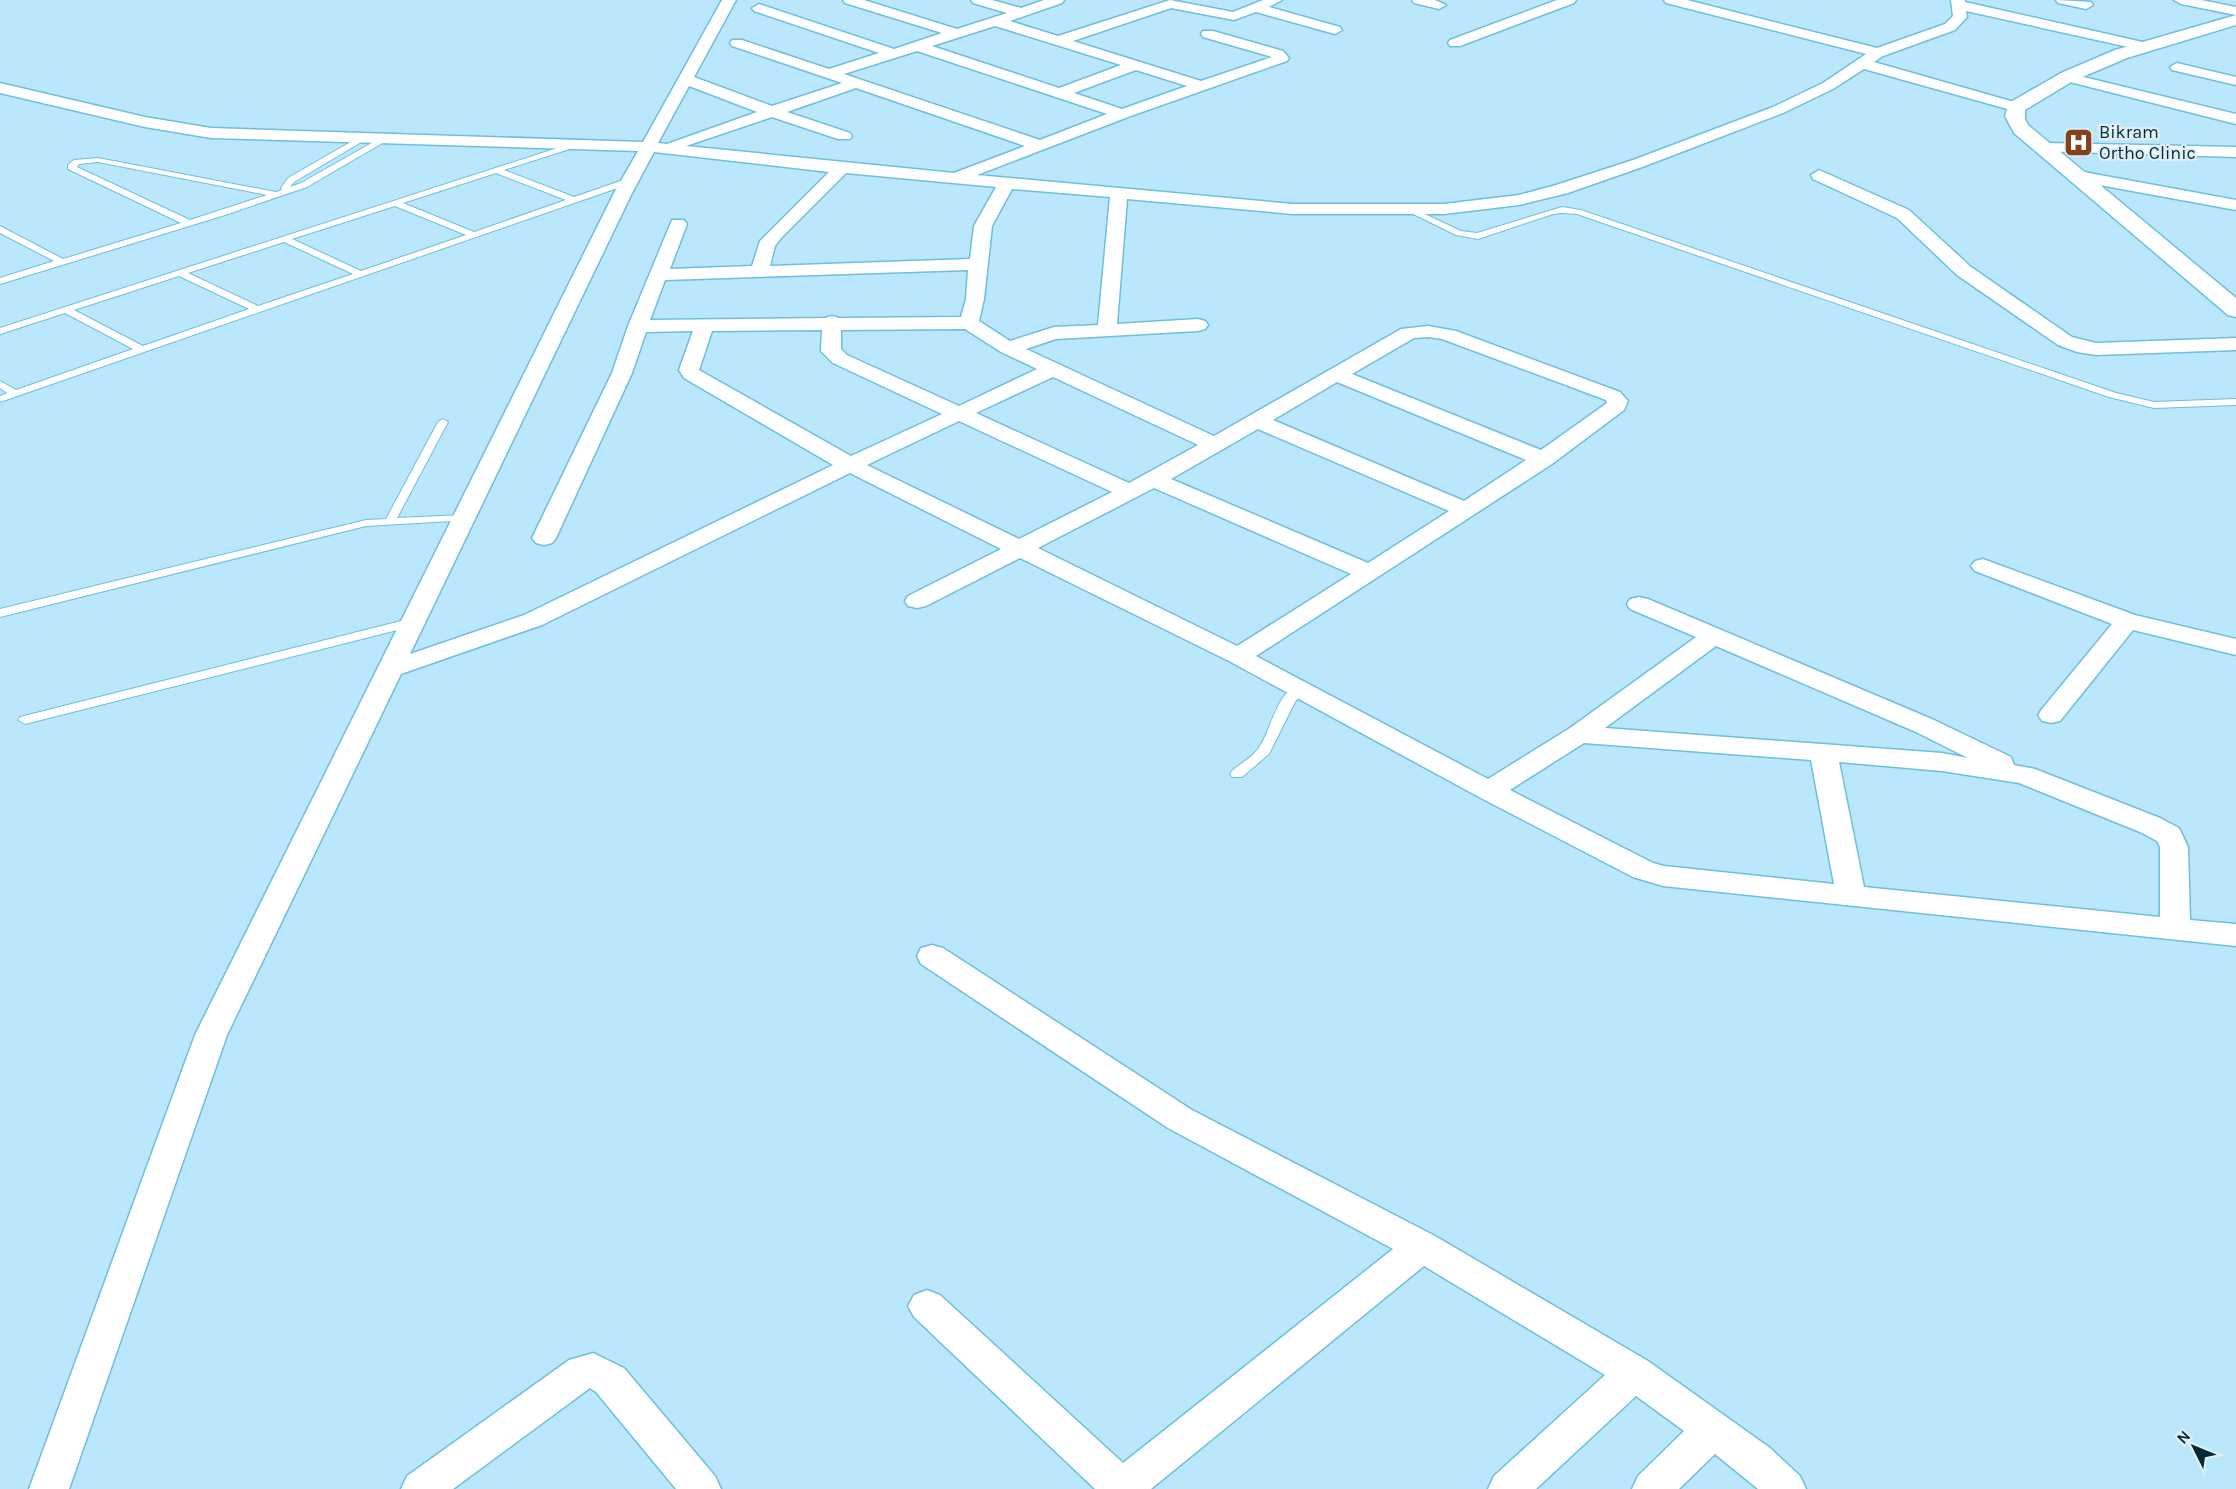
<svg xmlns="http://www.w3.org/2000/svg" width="2236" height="1489" viewBox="0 0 2236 1489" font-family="Karla,sans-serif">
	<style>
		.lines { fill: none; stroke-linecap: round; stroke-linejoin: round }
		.lane-casing { stroke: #6fbede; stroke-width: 2 }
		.street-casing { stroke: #6fbede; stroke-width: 3 }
		.primary-casing { stroke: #6fbede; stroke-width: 3 }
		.lane { fill: #fff; fill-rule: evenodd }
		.street { fill: #fff; fill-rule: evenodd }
		.primary { fill: #fff; fill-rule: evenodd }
		.labels { text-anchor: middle; stroke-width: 4.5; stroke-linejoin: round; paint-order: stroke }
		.far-poi-label { font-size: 18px; fill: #062936; stroke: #e0eff6; text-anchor: start }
	</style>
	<rect width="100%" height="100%" fill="#bae7fb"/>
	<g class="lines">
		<defs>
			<path id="lane" d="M361 136 368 138 294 182 290 187 301 183 384 136 391 138 307 187 222 216 0 284V278L54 261 0 233V226L63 259 181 223 68 169V165L74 160 98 158 276 192 282 190 281 188 288 178ZM98 162 267 195 190 220 77 167 79 164Z
				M576 142 580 144 579 146 504 170 574 197 629 178 633 181 632 183 0 402V396L7 393 0 388V381L16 390 133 349 65 313 0 334V328ZM496 173 566 200 474 232 403 203ZM395 206 466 235 361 271 292 239ZM284 242 353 274 258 306 188 273ZM179 276 249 309 143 346 74 310Z
				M1562 207 1581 210 2116 393 2154 402 2236 399V405L2154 408 2109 397 1577 214 1562 213 1553 214 1478 239 1456 235 1405 210 1412 208 1461 231 1477 233Z
				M443 419 448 422 397 518 465 515 469 516V520L366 526 0 617V609L366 520 386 519 438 422Z
				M413 618 417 619 419 622 417 625 25 724 18 720 20 717Z
				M1300 685 1306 689 1295 702 1269 754 1242 777H1232L1230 774 1232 771C1240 764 1252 757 1258 749 1272 731 1275 692 1300 685Z"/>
			<path id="street" d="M722 0H736L694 77 772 106 842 83 732 46 730 43 732 40H742L829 69 879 53 754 11 752 8 759 4 894 49 942 33 845 3 843 0H864L957 29 1007 13 973 3 971 0H992L1021 8 1044 0H1064L1062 3 1010 21 1058 36 1170 0 1233 12 1263 0H1282L1269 7 1340 27 1342 30 1335 34 1256 12 1234 20 1171 8 1073 41 1201 81 1272 57 1203 37 1201 34 1203 31H1213L1283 51 1289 58 1287 61 1128 117 977 175 1293 204H1444L1519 195 1556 185 1633 160 1773 107 1823 83 1866 54 1666 3 1664 0H1687L1877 48 1945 24 1953 16 1951 0H1965V2L2147 43 2149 46 2147 49 2142 50 1966 11 1967 17 1955 30 1883 56 1874 62 2021 104 2024 107 2021 110H2011L1864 69 1833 89 1783 113 1645 166 1568 193 1519 205 1444 214H1293L1127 199 1117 324 1198 319 1205 321 1208 325 1205 329 1198 331 1056 339 1026 349 1214 436 1401 329 1428 326 1456 331 1620 392 1628 401 1624 410 1552 464 1256 656 1488 779 1570 728 1696 637 1630 609 1627 604 1630 599 1639 597 1648 599 1934 720 2011 757 2014 765 2035 769 2160 818 2179 828 2188 847 2190 920 2236 924V946L1663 886 1633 877 1479 797 1229 661 1020 558 926 606 917 608 908 606 905 601 908 596 1001 549 850 473 542 625 401 674 227 1035 69 1489H29L195 1035 614 193 638 151 211 138 145 127 0 93V83L145 117 211 128 643 142ZM995 26 1121 65 1059 88 932 46ZM917 51 1107 114 1040 140 844 74ZM1136 70 1187 86 1122 109 1074 93ZM689 86 757 112 667 144 658 143ZM856 88 1025 146 954 173 686 146 772 117 838 139H850L852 136 850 133 787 112ZM654 152 829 172 760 241 752 266 670 269 687 224 684 220H672L628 326 612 373 532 538 536 543 544 545 552 543 556 538 632 373 646 332 693 331 679 370 684 378 833 465 524 615 410 654 632 193ZM846 173 996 187 974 226 970 259 770 266 775 246 781 238ZM1012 189 1110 197 1098 325 1054 327 1010 341 979 321 984 299 992 226ZM968 270 966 299 961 317 839 318 832 316 825 318 650 320 665 280ZM965 329 1001 352 1037 369 959 406 847 355 841 349V330ZM822 330 821 351 833 363 942 414 851 456 699 370 712 331ZM1428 337 1442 339 1606 400 1607 403 1541 450 1352 374 1414 338ZM1053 377 1198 445 1129 483 976 413ZM1337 382 1526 460 1464 501 1273 420ZM959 421 1112 492 1019 539 867 465ZM1258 429 1449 511 1368 563 1171 479ZM1154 488 1351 574 1237 646 1038 548ZM1716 646 1916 732 1968 758 1942 753 1605 728ZM1584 743 1811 760 1834 884 1664 866 1653 863 1510 790ZM1839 762 1942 771 2019 783 2140 832 2157 841 2160 847V917L1864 887Z
				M1412 0H1435L1446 5 1439 9 1414 3Z
				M1557 0H1576L1574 3 1460 46H1450L1448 43 1450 40Z
				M2056 0 2091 2 2093 5 2086 9 2058 3Z
				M2174 0H2201L2236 7V15L2181 4Z
				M2177 63 2236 77V85L2172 70 2170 67Z
				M2067 73 2236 114V124L2062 80 2060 77Z
				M2045 143 2236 147V157L2039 151 2037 148 2039 145Z
				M1819 170 1909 210 1971 267 2072 337 2096 343 2236 338V350L2096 355 2077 352 2058 345 1957 275 1897 218 1813 179 1811 175Z
				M2078 171 2236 200V210L2072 180 2070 176 2072 172Z
				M1983 559 2135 615 2236 639V655L2133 630 2060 721 2051 723 2042 721 2038 715 2042 709 2112 624 1975 571 1971 566 1975 561Z
				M932 945 943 948 1192 1110 1435 1236 1648 1361 1770 1448 1800 1476 1806 1489H1758L1715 1454 1679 1489H1632L1638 1476 1684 1431 1636 1396 1536 1489H1488L1494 1476 1605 1375 1424 1266 1151 1489H1095L914 1317 908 1306 914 1295 927 1290 940 1295 1123 1463 1393 1249 1168 1128 921 964 917 956 921 948Z
				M593 1353 624 1368 715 1476 721 1489H676L596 1392 590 1388 453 1489H401L407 1476 569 1360Z"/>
			<path id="primary" d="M2236 15V25L2127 58 2073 81 2025 110V119L2028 125 2236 298V317L2228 315 2014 133 2005 116 2009 103 2061 73 2115 50Z"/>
		</defs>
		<use href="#lane" class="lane-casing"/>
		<use href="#street" class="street-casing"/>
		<use href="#primary" class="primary-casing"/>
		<use href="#lane" class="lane"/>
		<use href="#street" class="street"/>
		<use href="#primary" class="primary"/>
	</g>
	<defs>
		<symbol id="hospital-square" viewBox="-11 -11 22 22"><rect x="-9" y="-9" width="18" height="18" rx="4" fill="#86411a" stroke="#e0eff6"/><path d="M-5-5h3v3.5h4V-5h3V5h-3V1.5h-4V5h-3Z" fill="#fff"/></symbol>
	</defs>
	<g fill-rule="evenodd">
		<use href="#hospital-square" x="2062" y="126" width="33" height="33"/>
	</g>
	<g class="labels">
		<g class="far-poi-label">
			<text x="2099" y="138">Bikram<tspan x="2099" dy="21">Ortho Clinic</tspan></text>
		</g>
	</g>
	<g transform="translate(2194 1447) rotate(313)" stroke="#e0eff6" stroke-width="4.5" paint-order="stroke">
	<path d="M0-4.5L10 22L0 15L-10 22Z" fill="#062936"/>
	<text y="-9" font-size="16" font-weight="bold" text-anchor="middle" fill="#062936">N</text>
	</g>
</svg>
